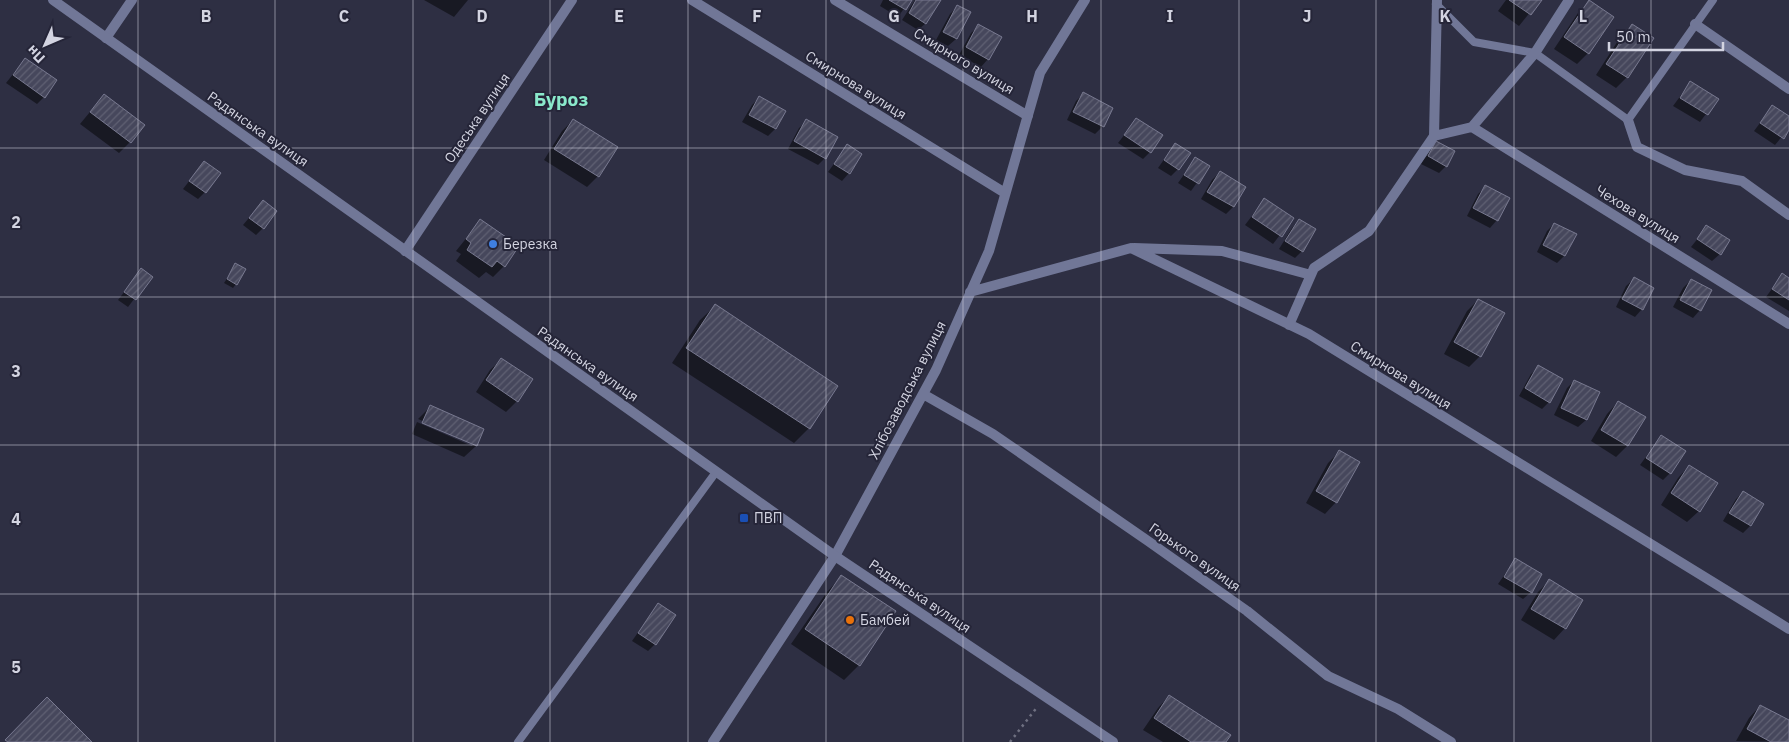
<svg xmlns="http://www.w3.org/2000/svg" width="1789" height="742" viewBox="0 0 1789 742" font-family="'IBM Plex Sans',sans-serif">
	<style>
		.shadow { fill: #0007 }
		.building { fill: url(#building-hatch); stroke: #787990 }
		.lines { fill: none; stroke-linecap: round; stroke-linejoin: round }
		.path { stroke: #6f7081; stroke-width: 2.5; stroke-dasharray: 2.5 4; stroke-linecap: butt }
		.service { stroke: #717797; stroke-width: 8 }
		.minor { stroke: #717797; stroke-width: 10 }
		.tertiary { stroke: #717797; stroke-width: 10 }
		.grid { fill: none; stroke: #d3d4e1; stroke-width: 1; stroke-opacity: 0.55 }
		.shop-dot { fill: #3f7fe0; stroke: #252538; stroke-width: 2 }
		.transit-dot { fill: #1a4fb4; stroke: #252538; stroke-width: 2 }
		.food-dot { fill: #e8710a; stroke: #252538; stroke-width: 2 }
		.labels { text-anchor: middle; stroke-width: 4; stroke-linejoin: round; paint-order: stroke }
		.street-label { font-size: 14px; fill: #d3d4e1; stroke: #252538 }
		.poi-label { font-size: 14px; fill: #d3d4e1; stroke: #252538; text-anchor: start }
		.district-label { font-size: 19px; font-weight: bold; fill: #8ae9cb; stroke: #252538 }
		.grid-label { font-size: 16px; text-anchor: middle; font-weight: bold; fill: #d3d4e1; stroke: #252538; stroke-width: 4; stroke-linejoin: round; paint-order: stroke }
	</style>
	<defs>
		<pattern id="building-hatch" width="6" height="6" patternUnits="userSpaceOnUse" patternTransform="scale(1.25)"><rect width="6" height="6" fill="#46475c"/><path d="M-1 1l2-2M0 6l6-6M5 7l2-2" fill="none" stroke="#606173"/></pattern>
	</defs>
	<rect width="100%" height="100%" fill="#2e2f43"/>
	<path class="shadow" d="M424 0H468L454 17Z
		M883 0H910L898 17 880 6Z
		M915 0H939L926 23 918 30 902 20Z
		M1506 0H1540L1519 26 1498 11Z
		M1589 2 1588 53 1577 64 1554 49 1578 13Z
		M957 7 969 13 956 39 948 46 936 40 950 14Z
		M1632 25 1627 77 1616 88 1596 75 1621 36Z
		M979 26 988 59 981 67 959 55 971 33Z
		M25 59 44 97 37 104 6 83Z
		M1690 83 1717 99 1700 122 1673 106Z
		M1083 94 1112 109 1102 127 1095 134 1067 120 1076 101Z
		M104 95 130 142 119 153 80 124Z
		M759 98 784 111 775 129 768 136 742 122 752 105Z
		M1772 107 1789 118V128L1775 145 1754 131Z
		M573 120 598 176 587 187 544 160 562 131Z
		M1136 120 1150 152 1143 159 1118 143Z
		M807 121 825 158 818 165 788 149 799 128Z
		M1436 142 1446 166 1439 173 1421 164 1429 150Z
		M1175 144 1178 169 1171 176 1158 168Z
		M847 146 849 173 842 181 828 172Z
		M1195 159 1208 167 1191 191 1178 183Z
		M204 162 205 192 198 199 183 189Z
		M1220 172 1245 187 1233 207 1226 214 1201 199 1212 180Z
		M1486 187 1497 220 1490 228 1467 216 1478 194Z
		M1264 200 1293 218 1273 244 1245 225Z
		M263 201V228L256 235 243 225Z
		M480 221 504 266 493 277 486 272 479 278 456 261 461 254 456 251Z
		M1299 221 1302 251 1295 258 1279 249 1292 228Z
		M1554 224 1575 234 1564 256 1557 263 1537 252 1547 231Z
		M1707 227 1720 254 1712 261 1691 247Z
		M236 265V284L233 288 224 283Z
		M141 270 151 277 128 307 118 300Z
		M1782 275 1789 279V311L1766 297Z
		M1634 279 1642 309 1635 317 1616 307 1626 286Z
		M1691 280 1700 310 1693 318 1673 307 1683 288Z
		M1478 300 1480 356 1469 367 1444 354 1467 311Z
		M715 306 837 386 809 428 794 443 672 363 700 320Z
		M502 359 517 401 506 412 476 392 490 370Z
		M1539 367 1549 402 1542 409 1519 396 1531 374Z
		M1574 381 1598 393 1586 420 1578 427 1554 415 1567 388Z
		M1618 402 1627 446 1616 457 1591 441 1607 414Z
		M430 407 482 430 476 446 464 457 412 434 417 422 472 446V443L418 419Z
		M1661 436 1670 473 1663 480 1640 465Z
		M1339 452 1359 463 1336 502 1325 514 1306 503 1328 463Z
		M1689 466 1699 511 1687 522 1661 505 1678 478Z
		M1743 492 1763 504 1750 526 1743 533 1723 521 1736 499Z
		M1515 560 1531 592 1523 599 1498 584Z
		M841 577 859 665 844 680 791 644 827 592Z
		M1549 581 1582 600 1565 628 1554 640 1521 620 1538 592Z
		M658 604 655 644 648 651 632 641Z
		M1169 696 1225 742H1163L1143 730 1158 708Z
		M1760 706 1789 722 1788 742 1736 741 1749 718Z"/>
	<path class="building" d="M889 0H912L906 10Z
		M916 0H941L926 24 909 13Z
		M1509 0H1542L1531 15Z
		M1589 0 1614 17 1589 54 1564 37Z
		M957 5 971 12 957 39 943 32Z
		M978 24 1002 37 989 60 966 47Z
		M1632 24 1654 38 1628 78 1606 64Z
		M25 58 57 80 45 98 13 75Z
		M1690 81 1719 99 1708 115 1680 98Z
		M1083 92 1113 108 1104 127 1073 112Z
		M104 94 145 125 131 143 90 112Z
		M759 96 786 111 776 129 749 115Z
		M1772 105 1789 116V130L1784 139 1760 123Z
		M1136 118 1163 135 1151 153 1124 135Z
		M573 119 618 147 599 177 554 149Z
		M806 119 838 137 826 159 794 141Z
		M1436 141 1455 151 1447 167 1428 156Z
		M1175 143 1191 153 1179 170 1164 160Z
		M847 144 862 154 850 174 834 164Z
		M1195 157 1210 166 1199 184 1184 175Z
		M204 161 221 173 206 193 189 181Z
		M1220 171 1246 187 1234 207 1207 192Z
		M1485 185 1510 198 1498 221 1473 208Z
		M1264 198 1294 218 1282 237 1252 217Z
		M263 200 277 211 264 229 249 218Z
		M480 219 519 246 505 267 497 261 492 267 467 250 471 243 466 239Z
		M1299 219 1316 229 1303 252 1285 241Z
		M1554 223 1577 234 1565 256 1543 245Z
		M1706 225 1730 240 1721 255 1697 239Z
		M235 263 246 269 237 285 227 279Z
		M141 268 153 277 136 300 124 292Z
		M1782 273 1789 278V300L1772 289Z
		M1634 277 1654 288 1643 310 1622 299Z
		M1691 279 1712 290 1701 311 1680 300Z
		M1478 299 1505 313 1481 357 1454 342Z
		M715 304 838 386 810 429 686 348Z
		M501 358 533 379 518 402 486 380Z
		M1538 365 1563 379 1550 403 1525 388Z
		M1574 380 1600 392 1587 420 1561 408Z
		M1618 401 1646 417 1628 446 1601 430Z
		M430 405 484 429 477 446 422 423Z
		M1661 435 1686 451 1671 474 1646 458Z
		M1339 450 1360 462 1337 503 1316 491Z
		M1689 465 1718 483 1700 512 1671 493Z
		M1743 491 1764 504 1751 526 1729 513Z
		M1515 558 1542 574 1532 593 1504 577Z
		M841 575 896 611 860 666 805 629Z
		M1549 579 1583 600 1566 629 1531 609Z
		M658 603 676 615 656 645 638 633Z
		M1169 695 1231 735 1226 742H1191L1154 718Z
		M47 697 92 742H8L5 740Z
		M1760 705 1789 720V742H1771L1747 729Z"/>
	<g class="lines">
		<path class="path" d="M1010 742 1038 706"/>
		<path class="service" d="M1436 4 1474 42 1535 53 1628 120 1713 0
			M518 742 716 472"/>
		<path class="minor" d="M692 0 1005 193
			M835 0 1028 116
			M1695 24 1789 89
			M106 38 132 0
			M1628 120 1637 147 1685 170 1742 181 1789 215
			M1472 127 1789 324
			M1434 136 1437 0
			M1134 248 1222 251 1311 275
			M405 251 572 0
			M970 292 1131 248 1309 334 1789 629
			M1289 325 1314 268 1369 231 1434 136 1472 127 1535 53 1569 0
			M923 394 993 434 1148 541 1247 611 1328 676 1398 709 1451 742
			M713 742 835 556 936 370 989 251 1040 73 1085 0"/>
		<path class="tertiary" d="M53 0 835 556 1113 742"/>
	</g>
	<path class="grid" d="M138 0V742M275 0V742M413 0V742M550 0V742M688 0V742M826 0V742M963 0V742M1101 0V742M1239 0V742M1376 0V742M1514 0V742M1651 0V742M0 148H1789M0 297H1789M0 445H1789M0 594H1789"/>
	<circle class="shop-dot" cx="493" cy="244" r="5"/>
	<rect class="transit-dot" x="739" y="513" width="10" height="10" rx="2.5"/>
	<circle class="food-dot" cx="850" cy="620" r="5"/>
	<g class="labels">
		<g class="street-label">
			<text transform="translate(964 61) rotate(31)" y="5">Смирного вулиця</text>
			<text transform="translate(856 85) rotate(32)" y="5">Смирнова вулиця</text>
			<text transform="translate(477 118) rotate(-56)" y="5">Одеська вулиця</text>
			<text transform="translate(258 129) rotate(35)" y="5">Радянська вулиця</text>
			<text transform="translate(1638 214) rotate(32)" y="5">Чехова вулиця</text>
			<text transform="translate(588 364) rotate(35)" y="5">Радянська вулиця</text>
			<text transform="translate(1401 375) rotate(32)" y="5">Смирнова вулиця</text>
			<text transform="translate(907 390) rotate(-63)" y="5">Хлібозаводська вулиця</text>
			<text transform="translate(1195 557) rotate(35)" y="5">Горького вулиця</text>
			<text transform="translate(920 596) rotate(34)" y="5">Радянська вулиця</text>
		</g>
		<g class="poi-label">
			<text x="503" y="249">Березка</text>
			<text x="754" y="523">ПВП</text>
			<text x="860" y="625">Бамбей</text>
		</g>
		<g class="district-label">
			<text x="561" y="106">Буроз</text>
		</g>
	</g>
	<g class="grid-label">
		<text x="206" y="22">B</text>
		<text x="344" y="22">C</text>
		<text x="482" y="22">D</text>
		<text x="619" y="22">E</text>
		<text x="757" y="22">F</text>
		<text x="894" y="22">G</text>
		<text x="1032" y="22">H</text>
		<text x="1170" y="22">I</text>
		<text x="1307" y="22">J</text>
		<text x="1445" y="22">K</text>
		<text x="1583" y="22">L</text>
		<text x="16" y="228">2</text>
		<text x="16" y="377">3</text>
		<text x="16" y="525">4</text>
		<text x="16" y="673">5</text>
	</g>
	<g transform="translate(45 45) rotate(225)" stroke="#252538" stroke-width="4" paint-order="stroke">
	<path d="M0-4L9 19L0 12L-9 19Z" fill="#d3d4e1"/>
	<text y="-8" font-size="14" font-weight="bold" text-anchor="middle" fill="#d3d4e1">Пн</text>
	</g>
	<path d="M1609 42v8h114v-8" fill="none" stroke="#d3d4e1" stroke-width="2.5"/>
	<text x="1616" y="42" font-size="15" fill="#d3d4e1" stroke="#252538" stroke-width="4" paint-order="stroke">50 m</text>
</svg>
